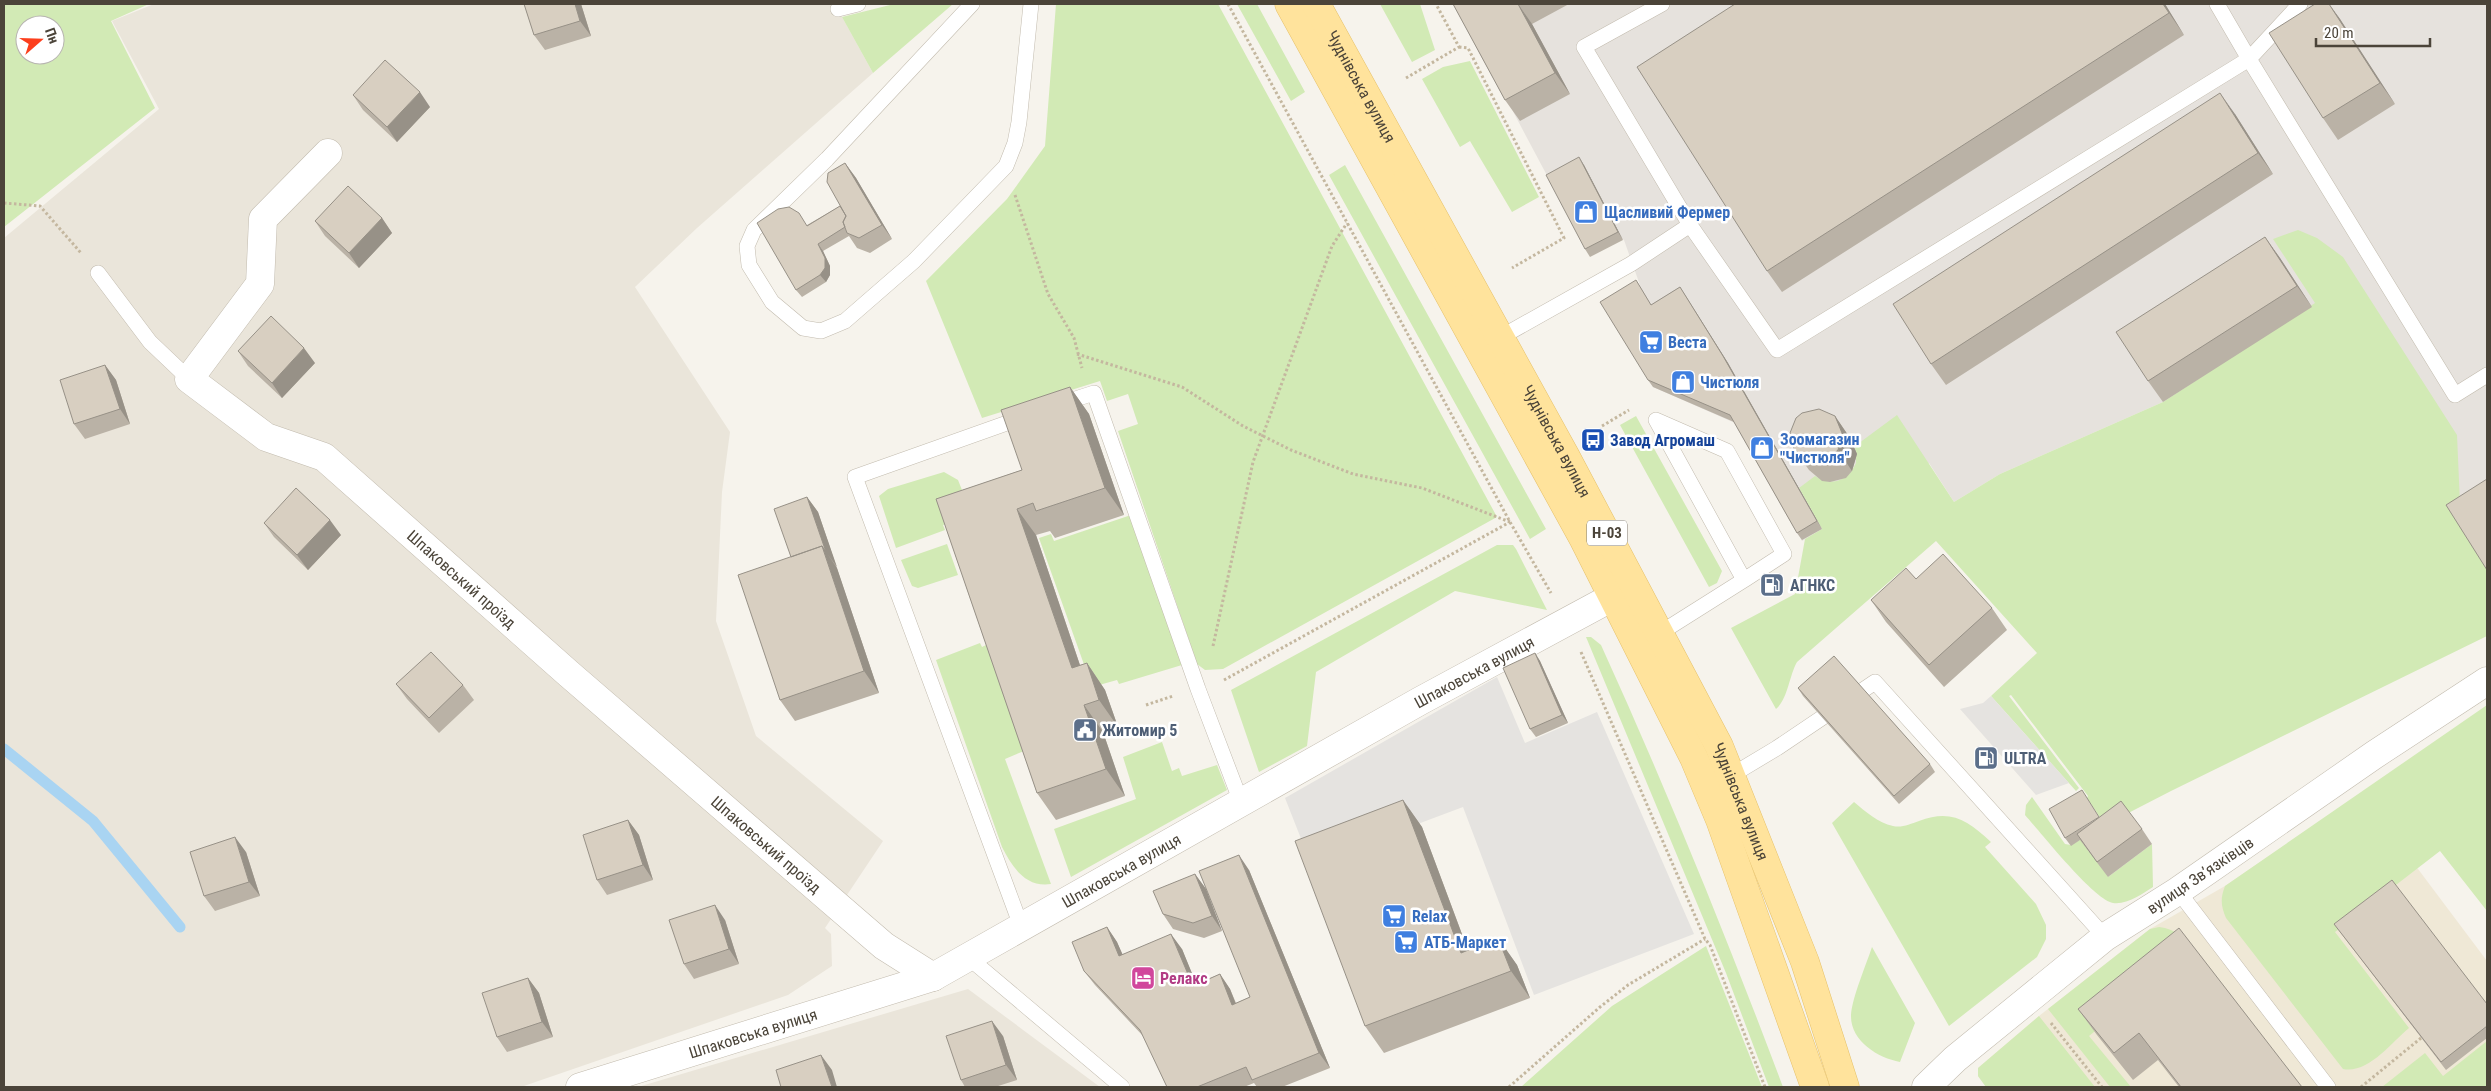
<svg xmlns="http://www.w3.org/2000/svg" width="2491" height="1091" viewBox="0 0 2491 1091" font-family="'Roboto Condensed',sans-serif">
	<style>
		.residential { fill: #eae5da }
		.industrial { fill: #e6e2dd }
		.education { fill: #efe8d6 }
		.green { fill: #d2eab5; fill-rule: evenodd }
		.parking { fill: #e5e3e0 }
		.lines { fill: none; stroke-linecap: round; stroke-linejoin: round }
		.stream { stroke: #a9d4f2; stroke-width: 11 }
		.lane-casing { stroke: #c2bbae; stroke-width: 16 }
		.street-casing { stroke: #c2bbae; stroke-width: 29 }
		.primary-casing { stroke: #e6c16a; stroke-width: 29 }
		.path { stroke: #c4b79f; stroke-width: 3; stroke-dasharray: 2.5 2.5; stroke-linecap: butt }
		.lane { stroke: #fff; stroke-width: 15 }
		.street { stroke: #fff; stroke-width: 28 }
		.primary { stroke: #ffe39c; stroke-width: 28 }
		.wall { fill: #bab2a6 }
		.shaded-wall { fill: #979187 }
		.building { fill: #d8cfc1; stroke: #979187 }
		.labels { text-anchor: middle; stroke-width: 5; stroke-linejoin: round; paint-order: stroke }
		.shield { fill: #fff; stroke: #817c74; stroke-width: 1 }
		.shield-label { font-size: 15px; font-weight: bold; fill: #4b4439 }
		.street-label { font-size: 16px; fill: #4b4439; stroke: #fff }
		.shop-label { font-size: 16px; font-weight: bold; fill: #366cbe; stroke: #fff; text-anchor: start }
		.transit-label { font-size: 16px; font-weight: bold; fill: #164399; stroke: #fff; text-anchor: start }
		.service-label { font-size: 16px; font-weight: bold; fill: #4e5e75; stroke: #fff; text-anchor: start }
		.hotel-label { font-size: 16px; font-weight: bold; fill: #b23c85; stroke: #fff; text-anchor: start }
	</style>
	<rect width="100%" height="100%" fill="#f6f3ec"/>
	<path class="residential" d="M154 4H835L873 73 697 228 635 287 730 432 722 492 716 621 756 736 883 841 825 928 831 934 832 966 788 995 521 1087H4V238L159 109 112 21Z
		M968 989 1100 1087H638Z"/>
	<path class="industrial" d="M1456 4H2487V567L2312 307 2163 402 2000 474 1954 502 1929 463 1802 541 1735 423 1653 387 1641 288 1624 240 1551 183Z"/>
	<path class="education" d="M2361 793 2487 961V1087H1986L1978 1076V1068L2039 1016 2150 929 2225 886Z"/>
	<path class="green" d="M4 4H149L111 21 155 108 4 227ZM25 25H55V55H25Z
		M894 4H953L873 73 842 17Z
		M1056 4H1218L1497 517 1223 669 1205 670 1197 664 1118 431 1138 424 1128 394 1107 401 1100 381 982 418 926 281 1007 199 1045 146Z
		M1237 4H1257L1305 92 1291 101Z
		M1380 4H1420L1435 50 1412 62Z
		M1470 61 1539 197 1512 212 1470 141 1460 147 1422 79 1443 67Z
		M1345 165 1546 529 1530 539 1329 175Z
		M2298 230 2317 238 2343 257 2457 435 2461 526 2487 567V636L2171 791 2105 825 2108 877 2152 844 2153 887C2142 894 2127 905 2113 903 2094 900 2041 833 2025 815L2026 805 2032 797 2065 844 2071 845 2105 825 2087 798 2088 796 2011 695 2009 696 2079 788 2076 791 1991 696 2037 653 1936 541 1797 662C1789 676 1788 699 1776 709L1731 628 1795 594 1805 539 1822 529 1799 488 1815 476C1832 487 1848 481 1856 463L1855 446 1897 415 1954 502 2000 474 2163 402 2315 303 2273 239Z
		M1636 416 1722 571 1717 583 1709 587 1620 425Z
		M944 472 958 480 972 515 943 525 945 530 896 548 879 496 888 489Z
		M1131 515 1182 665 1119 684 1117 680 1092 687 1039 538 1051 534 1054 541Z
		M947 544 958 575 918 588 912 586 901 560Z
		M1497 545H1513L1516 549 1547 610 1455 591 1316 672 1307 746 1259 772 1231 690Z
		M1586 637H1591L1601 645C1667 790 1727 938 1783 1087H1769L1726 973Z
		M980 643 982 647 986 645 1024 751 1005 759 1051 884C1026 888 1012 867 1002 847L936 660Z
		M2487 705V911L2440 851 2335 932 2409 1028C2391 1043 2368 1074 2343 1069L2226 918C2221 906 2220 899 2225 886Z
		M1162 742 1172 771 1179 768 1182 776 1217 765 1227 790 1071 877 1054 829 1136 799 1123 757Z
		M1854 802C1865 811 1878 823 1893 826 1902 828 1910 824 1919 821 1951 809 1967 820 1991 842L1985 847 2036 904 2046 925V939L2037 957 1949 1026 1832 823Z
		M2159 927C2176 929 2184 938 2195 950L2089 1036 2131 1087H2110L2048 1009 2150 929Z
		M1706 946 1762 1087H1521L1612 1006Z
		M1872 947 1915 1023 1900 1062C1878 1058 1850 1041 1851 1015 1852 998 1866 965 1872 947Z
		M2039 1016 2095 1087H1986L1978 1076V1068Z
		M2487 1041V1087H2382L2425 1053 2443 1076Z"/>
	<path class="parking" d="M1497 677 1525 743 1597 712 1694 934 1534 995 1463 807 1311 864 1285 798Z
		M1991 696 2069 783 2036 795 1960 709 1983 703Z"/>
	<g class="lines">
		<path class="stream" d="M4 749 93 821 180 927"/>
		<defs>
			<path id="lane" d="M972 4 827 159 754 230 747 246 749 265 772 302 803 328 821 331 845 321 914 261 1006 166 1015 143 1019 122 1031 4
				M2300 4 2249 59 2455 395 2487 375
				M838 9 858 4
				M1690 225 1777 350 2249 59 2217 4
				M98 273 150 342 189 379
				M1501 337 1631 264 1690 225 1584 47 1662 4
				M1060 404 1094 393 1198 689 1241 802
				M1656 420 1727 451 1784 554 1744 580Z
				M1660 633 1744 580
				M1732 775 1777 748 1875 682 2105 937
				M2178 891 2328 1087
				M1021 926 855 477 1024 417
				M969 958 1122 1087"/>
			<g id="street">
				<path id="s1" d="M328 153 263 219 260 284 189 379 266 437 324 457 569 674 884 946 933 977"/>
				<path id="s2" d="M580 1087 933 977 1420 701 1633 586"/>
				<path d="M1926 1087 1955 1059 2105 937 2178 891 2374 755 2487 681"/>
			</g>
			<g id="primary">
				<path d="M1289 4 1583 538 1694 758 1720 820 1815 1087"/>
				<path id="s3" d="M1316 4 1566 457 1719 746 1805 962 1845 1087"/>
			</g>
		</defs>
		<use href="#lane" class="lane-casing"/>
		<use href="#street" class="street-casing"/>
		<use href="#primary" class="primary-casing"/>
		<path class="path" d="M1228 4 1510 522 1551 593
			M1459 47 1468 48 1564 238 1512 268
			M1406 78 1459 47 1436 4
			M1015 195 1048 294 1074 338 1082 368
			M4 203 40 206 81 253
			M1077 354 1182 387 1243 426 1291 450 1353 474 1422 488 1510 522
			M1602 426 1629 410
			M1213 646 1253 462 1332 246 1347 223
			M1581 652 1705 939 1710 945 1765 1087
			M1224 680 1510 522
			M1146 705 1173 696
			M2051 1023 2102 1087
			M1509 1087 1600 1007 1628 985 1705 939
			M2361 1087 2421 1038"/>
		<use href="#lane" class="lane"/>
		<use href="#street" class="street"/>
		<use href="#primary" class="primary"/>
	</g>
	<path class="wall" d="M524 4H581L591 36 545 50 534 35Z
		M1453 4H1569L1532 24 1570 94 1520 121 1505 100Z
		M2165 4 2184 35 1782 292 1767 271Z
		M2329 4 2340 19 2395 104 2338 140 2323 118Z
		M353 95 430 107 397 142 363 110Z
		M2235 114 2273 174 1946 385 1931 364Z
		M845 163 856 178 892 239 870 253 857 248 849 236 823 251 830 266V275L826 282 802 297 796 290 807 225 840 206Z
		M1584 165 1623 240 1590 257 1585 249Z
		M382 218 392 233 359 268 325 236 315 221Z
		M2265 237 2280 258 2312 307 2163 402 2148 381Z
		M1636 280 1651 305 1680 287 1728 363 1822 529 1802 540 1797 533 1734 422 1653 387 1648 380Z
		M238 351 315 363 282 398 248 366Z
		M105 365 116 380 130 424 85 439 74 424Z
		M1070 387 1089 414 1124 515 1055 538 1050 531 1036 535 1080 665 1087 663 1105 690 1118 727 1103 732 1125 796 1056 820 1037 793 936 499 1022 470Z
		M1835 416 1850 438 1857 454 1852 471 1846 478 1830 482 1822 481 1809 470 1794 449Z
		M807 497 818 512 879 693 795 721 780 700 791 557Z
		M264 523 341 535 308 570 274 537Z
		M1916 579 1992 608 2007 630 1944 687 1886 622 1871 600Z
		M1535 653 1540 661 1568 723 1536 737 1530 729Z
		M396 684 463 685 474 700 439 733 407 699Z
		M1798 688 1930 764 1935 772 1899 804 1803 696Z
		M1403 800 1422 827 1468 950 1498 938 1517 965 1530 998 1384 1053 1365 1026Z
		M2100 817 2142 829 2152 844 2108 877 2080 840 2071 846 2065 838Z
		M628 820 639 835 653 880 607 895 597 880Z
		M246 852 260 896 215 911 204 896Z
		M1249 870 1330 1068 1282 1087H1257L1254 1083 1244 1087H1167L1144 1037 1095 985 1084 971 1107 927 1117 942 1122 954 1182 949 1196 984 1220 974 1230 989 1236 1003 1250 997Z
		M1195 874 1206 889 1222 931 1204 938 1173 929 1163 914Z
		M725 920 739 964 694 979 684 964Z
		M2334 924 2487 1004V1038L2446 1070Z
		M528 978 539 993 553 1037 507 1052 497 1037Z
		M2078 1009 2302 1087H2179L2158 1060 2133 1080 2097 1035Z
		M1003 1036 1017 1080 995 1087H965L961 1080Z"/>
	<path class="shaded-wall" d="M575 4H581L591 36 580 21Z
		M1518 4 1532 24 1570 94 1555 73Z
		M2163 4H2165L2184 35 2169 13Z
		M2329 4 2340 19 2395 104 2380 83Z
		M420 92 430 107 397 142 387 127Z
		M2220 93 2235 114 2273 174 2258 153Z
		M1579 157 1584 165 1623 240 1618 232Z
		M845 163 856 178 892 239 882 225Z
		M382 218 392 233 359 268 349 253Z
		M2265 237 2280 258 2312 307 2297 286Z
		M818 244 823 251 830 266V275L826 282 820 275Z
		M1680 287 1728 363 1822 529 1817 521Z
		M304 348 315 363 282 398 272 383Z
		M105 365 116 380 130 424 120 409Z
		M1070 387 1089 414 1124 515 1105 488Z
		M1835 416 1850 438 1857 454 1852 471 1838 450Z
		M807 497 818 512 837 567 826 552Z
		M1017 509 1036 535 1090 695 1072 668Z
		M330 520 341 535 308 570 297 555Z
		M822 546 837 568 879 693 864 671Z
		M1535 653 1540 661 1568 723 1562 715Z
		M1087 663 1105 690 1118 727 1099 700Z
		M1084 705 1103 732 1125 796 1106 769Z
		M1403 800 1422 827 1479 980 1461 953Z
		M628 820 639 835 653 880 643 865Z
		M235 837 246 852 260 896 249 882Z
		M1239 855 1249 870 1330 1068 1319 1053Z
		M1195 874 1206 889 1222 931 1212 916Z
		M715 905 725 920 739 964 729 949Z
		M1107 927 1117 942 1130 971 1119 956Z
		M1171 934 1182 949 1203 1000 1193 986Z
		M1498 938 1517 965 1530 998 1511 971Z
		M1220 974 1230 989 1242 1020 1232 1005Z
		M528 978 539 993 553 1037 542 1022Z
		M992 1021 1003 1036 1017 1080 1006 1065Z
		M821 1055 832 1070 837 1087H832Z"/>
	<path class="building" d="M524 4H575L580 21 534 35Z
		M1453 4H1518L1555 73 1505 100Z
		M1735 4H2163L2169 13 1767 271 1637 67Z
		M2315 4H2329L2380 83 2323 118 2269 33Z
		M385 60 420 92 387 127 353 95Z
		M2220 93 2258 153 1931 364 1893 304Z
		M1579 157 1618 232 1585 249 1546 175Z
		M845 163 882 225 859 238 847 233 843 222 846 216 827 182 828 173Z
		M348 186 382 218 349 253 315 221Z
		M840 206 846 216 843 222 845 227 818 244 825 258V268L820 275 796 290 757 223 778 209 789 207 799 213 807 226Z
		M2265 237 2297 286 2148 381 2116 332Z
		M1636 280 1651 305 1680 287 1723 356 1817 521 1797 533 1730 415 1648 380 1600 302Z
		M271 316 304 348 272 383 238 351Z
		M105 365 120 409 74 424 60 380Z
		M1070 387 1105 488 1036 511 1033 503 1017 509 1072 668 1087 663 1099 700 1084 705 1106 769 1037 793 936 499 1022 470 1001 410Z
		M1819 409 1835 416 1842 433 1838 450 1831 456 1815 461 1807 459 1794 449 1790 433 1796 418 1802 413Z
		M2487 479V570L2446 505Z
		M296 488 330 520 297 555 264 523Z
		M807 497 826 552 822 546 791 557 774 509Z
		M822 546 864 671 780 700 738 575Z
		M1943 554 1992 608 1929 665 1871 600 1906 568 1916 579Z
		M431 652 463 685 429 718 396 684Z
		M1535 653 1562 715 1530 729 1503 668Z
		M1834 656 1930 764 1894 796 1798 688Z
		M2082 790 2099 817 2065 838 2049 809Z
		M1403 800 1461 953 1498 938 1511 971 1365 1026 1295 841Z
		M2121 801 2142 829 2097 862 2077 834Z
		M628 820 643 865 597 880 583 835Z
		M235 837 249 882 204 896 190 852Z
		M1239 855 1319 1053 1252 1080 1246 1067 1197 1087H1167L1140 1030 1084 971 1072 942 1107 927 1119 956 1171 934 1193 986 1220 974 1232 1005 1250 997 1199 871Z
		M1195 874 1212 916 1193 923 1163 914 1153 891Z
		M2392 880 2487 1004V1026L2441 1062 2334 924Z
		M715 905 729 949 684 964 669 920Z
		M2179 928 2302 1087H2181L2139 1033 2114 1053 2078 1009Z
		M528 978 542 1022 497 1037 482 993Z
		M992 1021 1006 1065 961 1080 946 1036Z
		M821 1055 832 1087H781L776 1070Z"/>
	<defs>
		<symbol id="shop-square" viewBox="-11 -11 22 22"><rect x="-9" y="-9" width="18" height="18" rx="4" fill="#3f7fe0" stroke="#fff"/><path d="M-5-2.5h2.3a2.7 3.5 0 0 1 5.4 0H5L5.5 6h-11ZM-1.5-2.5h3a1.5 2.3 0 0 0-3 0Z" fill="#fff"/></symbol>
		<symbol id="supermarket-square" viewBox="-11 -11 22 22"><rect x="-9" y="-9" width="18" height="18" rx="4" fill="#3f7fe0" stroke="#fff"/><path d="M-6-5.5h2.5l.6 2H6L4.5 2H-2.5L-4.4-4H-6ZM-1.5 3.2a1.3 1.3 0 1 0 .1 0ZM3 3.2a1.3 1.3 0 1 0 .1 0Z" fill="#fff"/></symbol>
		<symbol id="bus-square" viewBox="-11 -11 22 22"><rect x="-9" y="-9" width="18" height="18" rx="4" fill="#1a4fb4" stroke="#fff"/><path d="M-5-6H5V4H4V6H2V4H-2V6H-4V4H-5ZM-3.5-4V0h7V-4ZM-3.5 1.2v1.5H-2V1.2ZM2 1.2v1.5H3.5V1.2Z" fill="#fff"/></symbol>
		<symbol id="fuel-square" viewBox="-11 -11 22 22"><rect x="-9" y="-9" width="18" height="18" rx="4" fill="#5c6f8a" stroke="#fff"/><path d="M-5.5-6h7V0h2V4h1.3V-2.5L3-4.5l.8-.8L6-3V5H2.5V1h-1V6h-7ZM-4.2-4.7v3.2H.2V-4.7Z" fill="#fff"/></symbol>
		<symbol id="civic-square" viewBox="-11 -11 22 22"><rect x="-9" y="-9" width="18" height="18" rx="4" fill="#5c6f8a" stroke="#fff"/><path d="M-.6-6.5H3V-4.5H.6V-3L4-1V1h2V6H-6V1h2V-1L-.6-3ZM-1.2 2.5V6h2.4V2.5Z" fill="#fff"/></symbol>
		<symbol id="hotel-square" viewBox="-11 -11 22 22"><rect x="-9" y="-9" width="18" height="18" rx="4" fill="#d1479c" stroke="#fff"/><path d="M-6-4.5h1.5V1H6V5H4.5V3h-9V5H-6ZM-4 0a1.8 1.8 0 1 1 3.6 0ZM.5 0V-2.5h3Q6-2.5 6 0Z" fill="#fff"/></symbol>
	</defs>
	<g fill-rule="evenodd">
		<use href="#shop-square" x="1572" y="198" width="28" height="28"/>
		<use href="#supermarket-square" x="1637" y="328" width="28" height="28"/>
		<use href="#shop-square" x="1669" y="368" width="28" height="28"/>
		<use href="#bus-square" x="1579" y="426" width="28" height="28"/>
		<use href="#shop-square" x="1748" y="434" width="28" height="28"/>
		<use href="#fuel-square" x="1758" y="571" width="28" height="28"/>
		<use href="#civic-square" x="1071" y="716" width="28" height="28"/>
		<use href="#fuel-square" x="1972" y="744" width="28" height="28"/>
		<use href="#supermarket-square" x="1380" y="902" width="28" height="28"/>
		<use href="#supermarket-square" x="1392" y="928" width="28" height="28"/>
		<use href="#hotel-square" x="1129" y="964" width="28" height="28"/>
	</g>
	<g class="labels">
		<rect class="shield" x="1587" y="520.5" width="40" height="25" rx="4"/>
		<g class="shield-label">
			<text x="1607" y="538">Н-03</text>
		</g>
		<g class="street-label">
			<text dy="6" stroke="none"><textPath href="#s3" startOffset="94">Чуднівська вулиця</textPath></text>
			<text dy="6" stroke="none"><textPath href="#s3" startOffset="499">Чуднівська вулиця</textPath></text>
			<text dy="6" stroke="none"><textPath href="#s1" startOffset="618">Шпаковський проїзд</textPath></text>
			<text dy="6" stroke="none"><textPath href="#s2" startOffset="991">Шпаковська вулиця</textPath></text>
			<text dy="6" stroke="none"><textPath href="#s3" startOffset="904">Чуднівська вулиця</textPath></text>
			<text dy="6" stroke="none"><textPath href="#s1" startOffset="1022">Шпаковський проїзд</textPath></text>
			<text dy="6" stroke="none"><textPath href="#s2" startOffset="586">Шпаковська вулиця</textPath></text>
			<text transform="translate(2200 875) rotate(-34)" y="6">вулиця Звʼязківців</text>
			<text dy="6" stroke="none"><textPath href="#s2" startOffset="181">Шпаковська вулиця</textPath></text>
		</g>
		<g class="shop-label">
			<text x="1604" y="218">Щасливий Фермер</text>
			<text x="1668" y="348">Веста</text>
			<text x="1700" y="388">Чистюля</text>
			<text x="1780" y="445">Зоомагазин<tspan x="1780" dy="18">"Чистюля"</tspan></text>
			<text x="1412" y="922">Relax</text>
			<text x="1424" y="948">АТБ-Маркет</text>
		</g>
		<g class="transit-label">
			<text x="1610" y="446">Завод Агромаш</text>
		</g>
		<g class="service-label">
			<text x="1790" y="591">АГНКС</text>
			<text x="1102" y="736">Житомир 5</text>
			<text x="2004" y="764">ULTRA</text>
		</g>
		<g class="hotel-label">
			<text x="1160" y="984">Релакс</text>
		</g>
	</g>
	<rect width="2491" height="1091" fill="none" stroke="#4b4439" stroke-width="10"/>
	<g transform="translate(40 40) rotate(70)"><circle r="24" fill="#ffffff" stroke="#b7b4b0"/>
	<path d="M0-4L9 19L0 12L-9 19Z" fill="#fc3f1d"/>
	<text y="-8" font-size="14" font-weight="bold" text-anchor="middle" fill="#4b4439">Пн</text>
	</g>
	<path d="M2316 38v8h114v-8" fill="none" stroke="#4b4439" stroke-width="2.5"/>
	<text x="2324" y="38" font-size="15" fill="#4b4439" stroke="#ffffff" stroke-width="4" paint-order="stroke">20 m</text>
</svg>
